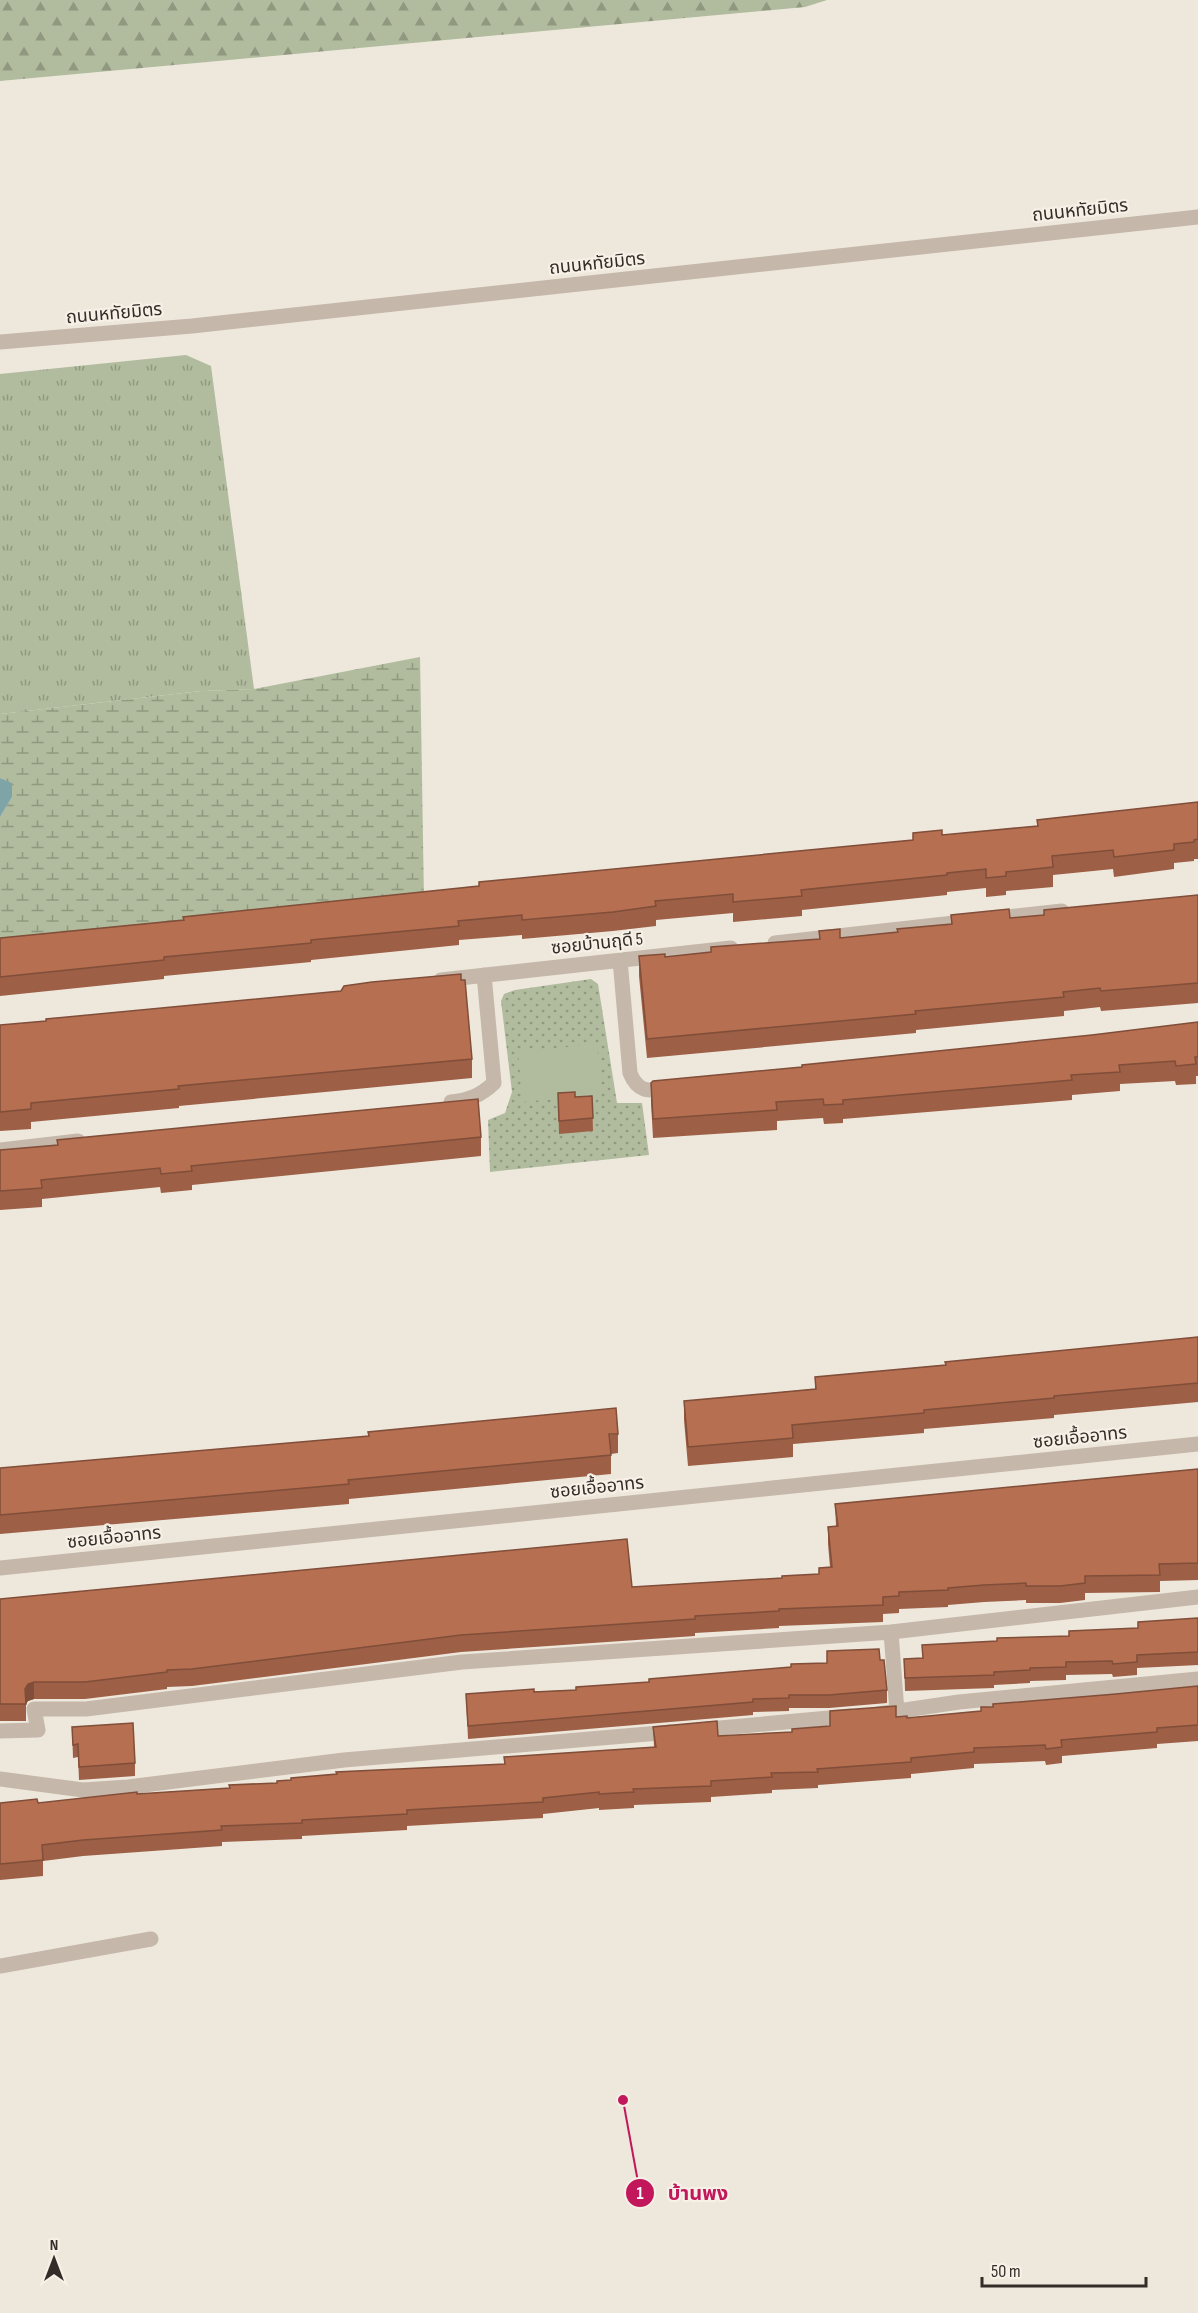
<svg xmlns="http://www.w3.org/2000/svg" width="1198" height="2313" viewBox="0 0 1198 2313" font-family="'Sofia Sans Condensed','Noto Sans Thai',sans-serif">
	<style>
		.grass { fill: url(#grass-tufts) }
		.forest { fill: url(#forest-firs) }
		.wetland { fill: url(#wetland-marsh) }
		.park { fill: url(#park-dots) }
		.pitch { fill: #b0bc9d }
		.water { fill: #7ea4a8 }
		.lines { fill: none; stroke-linecap: round; stroke-linejoin: round }
		.minor { stroke: #c5b7a9; stroke-width: 15 }
		.tertiary { stroke: #c5b7a9; stroke-width: 15 }
		.wall { fill: #9d5f46 }
		.shaded-wall { fill: #804e39 }
		.building { fill: #b76f51; stroke: #804e39; stroke-width: 1.5 }
		.labels { text-anchor: middle; stroke-width: 4.5; stroke-linejoin: round; paint-order: stroke }
		.street-label { font-size: 18px; fill: #332c28; stroke: #f7f0e7 }
		.leader { fill: none; stroke: #c2185b; stroke-width: 2 }
		.callout-dot { fill: #c2185b; stroke: #f7f0e7; stroke-width: 2 }
		.mark-label { font-size: 18px; text-anchor: middle; font-weight: bold; fill: #fff }
		.callout-label { font-size: 20px; text-anchor: middle; font-weight: bold; fill: #c2185b; stroke: #f7f0e7; stroke-width: 4.5; stroke-linejoin: round; paint-order: stroke }
	</style>
	<defs>
		<pattern id="grass-tufts" width="24" height="20" patternUnits="userSpaceOnUse" patternTransform="scale(1.5)"><rect width="24" height="20" fill="#b0bc9d"/><path d="M3 7l-1-3M5 7V3M7 7l1-3M15 17l-1-3M17 17v-4M19 17l1-3" fill="none" stroke="#909980"/></pattern>
		<pattern id="forest-firs" width="22" height="20" patternUnits="userSpaceOnUse" patternTransform="scale(1.5)"><rect width="22" height="20" fill="#b0bc9d"/><path d="M5 1l3.5 6h-7zM16 11l3.5 6h-7z" fill="#909980"/></pattern>
		<pattern id="wetland-marsh" width="20" height="14" patternUnits="userSpaceOnUse" patternTransform="scale(1.5)"><rect width="20" height="14" fill="#b0bc9d"/><path d="M1 5h8M5 5V1M11 12h8M15 12V8" fill="none" stroke="#909980"/></pattern>
		<pattern id="park-dots" width="8" height="8" patternUnits="userSpaceOnUse" patternTransform="scale(1.5)"><rect width="8" height="8" fill="#b0bc9d"/><path d="M2 2h.1M6 6h.1" fill="none" stroke="#909980" stroke-width="1.8" stroke-linecap="round"/></pattern>
	</defs>
	<rect width="100%" height="100%" fill="#eee7dc"/>
	<path class="grass" d="M186 355 211 366 254 689 201 691 0 714V374Z"/>
	<path class="forest" d="M0 0H827L805 7 0 81Z"/>
	<path class="wetland" d="M420 657 424 901 0 946V817L12 797V784L0 778V714L201 691 254 689Z"/>
	<path class="park" d="M591 979 598 984 617 1103H642L649 1155 490 1172 488 1120 505 1113 512 1092 501 1001 504 994 515 990Z"/>
	<path class="pitch" d="M597 1044 602 1094 523 1102 518 1052Z"/>
	<path class="water" d="M0 778 12 783V797L0 817Z"/>
	<g class="lines">
		<path class="minor" d="M775 943 1062 911
			M620 960 630 1073C638 1093 649 1091 669 1089
			M441 980 731 948
			M451 1102C469 1100 480 1096 494 1083L484 975
			M0 1150 78 1141
			M0 1568 1198 1444
			M891 1632 897 1712
			M878 1714 959 1702 1198 1679
			M698 1730 851 1716
			M0 1731 38 1730 34 1709H86L462 1662 891 1632 1198 1597
			M0 1779 83 1790 128 1787 344 1760 671 1732
			M0 1966 151 1939"/>
		<path class="tertiary" d="M0 342 192 326 1198 217"/>
	</g>
	<path class="wall" d="M1198 802V859H1194V861L1174 863V869L1114 877 1113 869 1053 875V887L1006 891V895L986 897V888L947 892V895L802 910V916L733 922V913L656 920V926L613 931 522 939V935L459 940V945L311 960V962L164 976V979L0 996V938L183 920 479 886 913 840V833L942 835 1037 826V820Z
		M1198 895V1003L1101 1011 1100 1007 1064 1011V1016L916 1030V1033L647 1058 639 976V956L665 957 711 952V947L819 939V931L840 938 897 932 951 924V915L1010 918 1044 915Z
		M1198 1022V1076H1196V1084L1176 1085 1175 1081 1120 1084V1091L1072 1095V1100L843 1119V1123L824 1124 823 1118 777 1121V1130L653 1138 651 1102V1083L802 1067 1092 1035Z
		M0 1025 472 1059V1078L179 1106V1108L31 1122V1129L0 1131Z
		M558 1093 575 1097 592 1096 593 1131 559 1134Z
		M481 1137V1156L192 1185V1190L161 1193 160 1187 42 1199V1207L0 1210V1150L57 1145V1140Z
		M1198 1337V1402L1054 1415V1418L924 1429V1433L793 1444V1457L688 1466 684 1420V1401L815 1389V1377L945 1365Z
		M618 1434V1453L611 1454V1474L349 1499V1504L0 1534V1468Z
		M1198 1469V1580L1160 1581V1592L1085 1593V1600L1060 1603H1026V1600L984 1602 948 1605V1607L899 1609V1613L883 1614V1622L779 1626V1628L695 1633V1636L461 1652 192 1686 167 1687V1689L85 1699H34L28 1701 26 1704V1721H0V1599L632 1587 782 1578 819 1574 830 1567 828 1544V1527L836 1526 835 1504Z
		M1198 1618V1665L1137 1668V1675L1113 1677 1112 1674 1066 1675V1680L1030 1681V1683L994 1685V1688L905 1691 904 1659 922 1658 997 1641 1069 1636 1138 1628Z
		M827 1651 880 1660 887 1690V1703L829 1708H789V1711L753 1712V1715L468 1739 466 1694 576 1690 791 1667 827 1663Z
		M1198 1686V1741L1157 1744V1748L1062 1756V1763L1046 1765 1045 1761 974 1764V1768L911 1774V1778L818 1785V1788L772 1790V1793L711 1797V1802L634 1805V1808L599 1810V1808L543 1814V1818L407 1826V1830L302 1836V1839L222 1842V1846L83 1856 43 1861V1876L0 1880V1803H38L137 1794 229 1788 277 1783 504 1764 654 1747 653 1727 718 1736 792 1732 830 1726V1711L907 1718 981 1711 993 1707Z
		M72 1727 135 1763V1776L79 1780 78 1757 73 1758Z"/>
	<path class="shaded-wall" d="M34 1682V1699L28 1701 26 1704 25 1689 28 1684Z"/>
	<path class="building" d="M1198 802V839L1194 840V842L1174 844V850L1114 857 1113 850 1052 856 1053 867 1006 872V876L986 878V869L947 873V875L801 890 802 896 733 902V894L655 901 656 906 613 912 522 920V915L458 921 459 926 311 940V943L164 957V960L0 977V938L184 920 183 917 479 886V882L913 840V833L942 830V835L1038 826 1037 820Z
		M1198 895V983L1101 991 1100 988 1063 992 1064 997 915 1011 916 1014 647 1039 639 956 665 954V957L711 952V947L820 939 819 931 840 929V938L898 932 897 929 952 924 951 915 1009 909 1010 918 1044 915V910Z
		M461 974V980H465L472 1059 178 1086 179 1089 31 1103V1109L0 1112V1025L46 1021V1019L341 991 344 986 372 982Z
		M1198 1022V1057H1195L1196 1064 1176 1066 1175 1061 1119 1065 1120 1072 1071 1075 1072 1080 843 1100V1104L824 1105 823 1099 776 1102 777 1110 653 1119 651 1083 653 1081 802 1067V1065L1092 1035Z
		M575 1092V1097L592 1096 593 1118 559 1121 558 1093Z
		M478 1099 481 1137 191 1166 192 1171 161 1174 160 1168 41 1180 42 1188 0 1191V1150L58 1145 57 1140Z
		M1198 1337V1383L1054 1396V1398L924 1410V1413L792 1425 793 1438 688 1447 684 1401 816 1389 815 1377 946 1365 945 1362Z
		M616 1408 618 1434H609L611 1455 348 1480 349 1484 0 1515V1468L369 1436 368 1432Z
		M1198 1469V1563L1159 1564 1160 1575 1085 1576V1583L1060 1586H1026V1583L984 1585 948 1588V1590L899 1592V1596L883 1597V1605L779 1609V1611L695 1616V1619L461 1635 192 1669 167 1670V1672L85 1682H34L28 1684 25 1689 26 1704H0V1599L627 1539 632 1587 782 1578V1576L819 1574V1568L832 1567 828 1527 838 1526 835 1504Z
		M1198 1618V1652L1137 1655V1662L1113 1664 1112 1661 1066 1662V1667L1030 1668V1670L994 1672V1675L905 1678 904 1659 923 1658 922 1645 997 1641V1638L1069 1636V1631L1138 1628V1622Z
		M879 1649 880 1660H884L887 1690 829 1695H789V1698L753 1699V1702L468 1726 466 1694 534 1689V1692L576 1690V1687L649 1682V1679L791 1667V1664L827 1663V1651Z
		M1198 1686V1725L1157 1728V1732L1061 1740 1062 1747 1046 1749 1045 1745 974 1748V1752L911 1758V1762L817 1769 818 1772 771 1773 772 1777 711 1781V1786L633 1789 634 1792 599 1794V1792L543 1798V1802L407 1810V1814L302 1820V1823L221 1826 222 1830 83 1840 42 1845 43 1860 0 1864V1803L37 1799 38 1803 137 1792V1794L230 1788 229 1785 277 1783V1781L291 1780V1778L337 1774 336 1772 505 1764 504 1757 656 1747 653 1727 717 1721 718 1736 792 1732V1729L830 1726V1711L896 1706V1717L907 1716V1718L981 1711V1707H993V1704L1116 1694Z
		M133 1723 135 1763 79 1767 78 1744 73 1745 72 1727Z"/>
	<g class="labels">
		<g class="street-label">
			<text transform="translate(1080 210) rotate(-6)" y="6">ถนนหทัยมิตร</text>
			<text transform="translate(597 263) rotate(-6)" y="6">ถนนหทัยมิตร</text>
			<text transform="translate(114 313) rotate(-5)" y="6">ถนนหทัยมิตร</text>
			<text transform="translate(597 943) rotate(-6)" y="6">ซอยบ้านฤดี 5</text>
			<text transform="translate(1080 1437) rotate(-6)" y="6">ซอยเอื้ออาทร</text>
			<text transform="translate(597 1487) rotate(-6)" y="6">ซอยเอื้ออาทร</text>
			<text transform="translate(114 1537) rotate(-6)" y="6">ซอยเอื้ออาทร</text>
		</g>
	</g>
	<path class="leader" d="M623 2100L640 2193"/>
	<g class="callout-dot">
		<circle cx="623" cy="2100" r="6"/>
		<circle cx="640" cy="2193" r="15"/>
	</g>
	<g class="mark-label">
		<text x="640" y="2199">1</text>
	</g>
	<g class="callout-label">
		<text x="698" y="2200">บ้านพง</text>
	</g>
	<g transform="translate(54 2259)" stroke="#f7f0e7" stroke-width="4.5" paint-order="stroke">
	<path d="M0-4.5L10 22L0 15L-10 22Z" fill="#332c28"/>
	<text y="-9" font-size="16" font-weight="bold" text-anchor="middle" fill="#332c28">N</text>
	</g>
	<path d="M982 2277v9h164v-9" fill="none" stroke="#332c28" stroke-width="3"/>
	<text x="991" y="2277" font-size="18" fill="#332c28" stroke="#f7f0e7" stroke-width="4.5" paint-order="stroke">50 m</text>
</svg>
